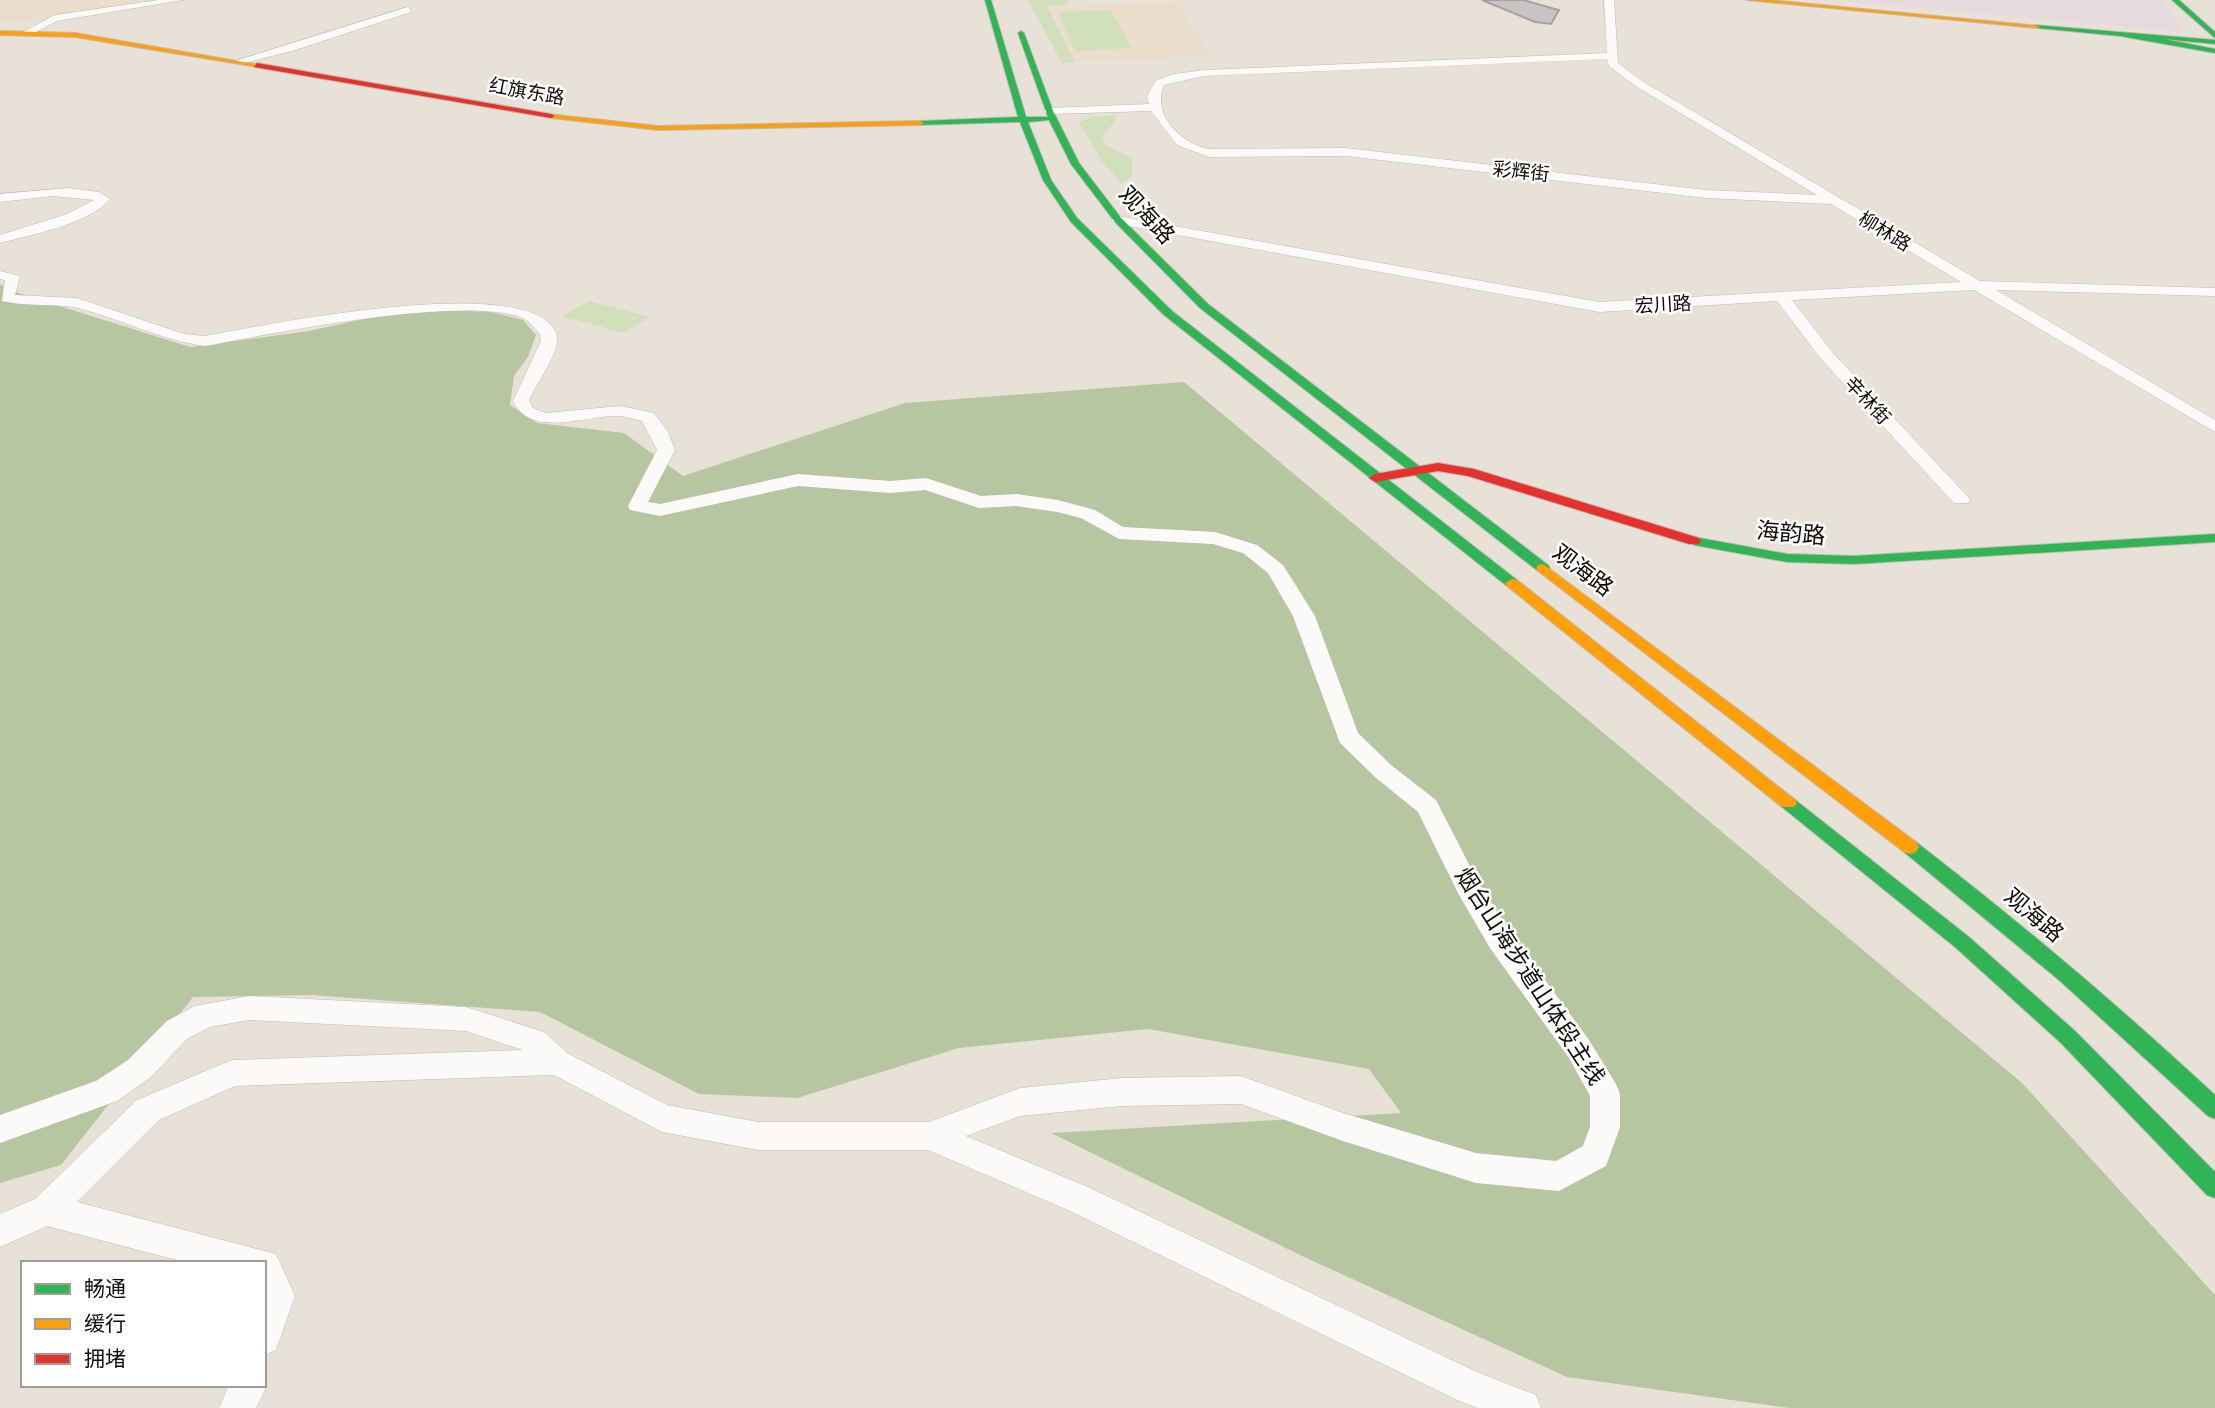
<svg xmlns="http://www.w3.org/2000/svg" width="2215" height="1408" viewBox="0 0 2215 1408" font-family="Merriweather,'Noto Sans SC',serif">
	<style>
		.commercial { fill: #e6dadf }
		.built { fill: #ebddcb }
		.green { fill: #d1e0bb }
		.forest { fill: #b6c6a1 }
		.building { fill: #c8c4c4; stroke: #a4a1a0; stroke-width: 2 }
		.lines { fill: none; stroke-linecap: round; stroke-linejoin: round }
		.street-casing { stroke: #c0bab3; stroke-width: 1 }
		.fast-casing { stroke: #c0bab3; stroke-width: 2 }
		.slow-casing { stroke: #c0bab3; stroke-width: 2 }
		.jam-casing { stroke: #c0bab3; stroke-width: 2 }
		.street { fill: #fcfaf9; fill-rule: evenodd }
		.fast { fill: #30b455; fill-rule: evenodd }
		.slow { fill: #ff9f0a; fill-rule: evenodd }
		.jam { fill: #e5322d; fill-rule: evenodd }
		.labels { text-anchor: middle; stroke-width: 5; stroke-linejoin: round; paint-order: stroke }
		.far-street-label { font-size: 19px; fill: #100b06; stroke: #fff }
		.street-label { font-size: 23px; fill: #100b06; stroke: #fff }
	</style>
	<rect width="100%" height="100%" fill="#e8e1d7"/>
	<path class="commercial" d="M1833 0H2162L2185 32Z"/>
	<path class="built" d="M0 0H157L28 22H0Z
		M1176 2 1211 56 1075 62 1047 8Z"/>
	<path class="green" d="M1028 0H1066L1069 5 1047 6 1075 62 1062 63Z
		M1111 10 1132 48 1075 51 1058 12Z
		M1116 115 1115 121 1102 138 1106 145 1132 159V176L1122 184 1102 161 1079 122 1091 117Z
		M589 301 650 317 624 333 562 316Z"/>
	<path class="forest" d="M0 284 12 291 190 347 309 331 410 309 491 312 523 320 536 335 528 357 514 376 510 405 537 423 624 433 683 476 905 403 1184 382 2022 1083 2215 1295V1408H1789L1567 1377 1302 1256 1051 1133 1401 1113 1369 1069 1148 1029 959 1048 797 1098 699 1094 540 1012 311 995 193 997 61 1165 0 1183Z"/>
	<path class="building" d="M1482 0H1523L1559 10 1551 24 1535 22Z"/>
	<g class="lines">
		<defs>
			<path id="street" d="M159 0H183L57 21 32 34 23 32 55 15Z
				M1604 0H1614L1618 63 1642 81 1980 281 2215 288V296L1996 290 2215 420V432L1974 290 1792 300 1833 353 1970 499 1968 503H1954L1821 359 1777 301 1599 312 1118 224 1111 220 1118 216 1599 302 1961 282 1831 204 1706 198 1346 156 1209 157 1177 145 1151 111 1049 114 1043 111 1049 108 1149 104 1147 97 1155 81 1174 74 1204 70 1607 53ZM1607 59 1609 66 1634 85 1817 195 1706 190 1346 148 1209 149C1181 143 1151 115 1164 85L1204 76Z
				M408 7 411 12 292 51 240 64 235 61Z
				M68 188 99 192 110 199C89 224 31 235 0 243V235L67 214 94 200 53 196 0 202V194Z
				M0 271 20 276 15 295 77 298 184 334 205 336C261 326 530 270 556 333 563 350 535 384 529 401L533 408 546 413 620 406 654 413 668 432 675 450 648 502 660 504 798 474 890 481 926 478 981 496 1016 494 1058 500 1095 510 1123 527 1215 532 1257 545 1283 565 1315 616 1358 733 1391 765 1436 800 1478 882 1510 932 1589 1040 1616 1084 1620 1094V1127L1606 1166 1559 1191 1476 1183 1343 1141 1241 1104 1122 1106 1020 1116 966 1136 1090 1188 1479 1373 1536 1395 1541 1408H1478L1457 1400 1068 1210 928 1150H758L662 1132 554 1075 235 1086 159 1120 77 1202 276 1254 295 1296 276 1350 264 1355V1263H188L47 1226 0 1247V1214L35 1199 137 1100 222 1064 233 1060 523 1050 466 1031 249 1020 210 1027 187 1039 150 1078 117 1101 0 1143V1115L96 1081 128 1060 167 1021 195 1006 249 996 466 1007 544 1032 567 1053 667 1105 758 1122H929L1020 1088 1122 1078 1241 1076 1343 1113 1476 1153 1556 1161 1583 1146 1590 1127V1096L1569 1058 1490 948 1459 895 1418 812 1375 777 1340 743 1293 616 1268 573 1243 553 1213 544 1119 539 1081 518 1057 512 1016 506 979 508 925 490 890 493 798 486 660 516 630 510 628 506 657 450 642 421C635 419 627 417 620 416 586 414 532 440 513 401L541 341 540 334C536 330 530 322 525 319 469 293 270 334 205 346 161 340 121 319 78 308 56 303 27 307 2 301L5 280 0 279Z
				M264 1379 267 1385 256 1408H219L229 1385H264Z"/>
			<path id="fast" d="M985 0H991L1026 117H1048L1018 33 1021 31 1024 33 1053 111 1079 163 1121 218 1208 304 1548 565 1550 568 1548 571H1538L1200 308 1115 222 1071 164 1049 120 1028 122 1051 180 1077 218 1172 311 1517 580 1519 583 1517 586H1507L1164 315 1071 222 1043 180 1020 122 917 125 920 121 1018 117Z
				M2172 0H2179L2215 32V38Z
				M2035 25 2215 40V44L2164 39 2215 49V53L2120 36 2037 28Z
				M2215 534V542L1854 564 1787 562 1694 545 1687 541 1694 537 1787 554 1854 556Z
				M1788 797 1794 799 1969 937 2075 1031 2215 1172V1198L2207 1195 2061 1043 1955 947 1782 807 1779 803 1782 799Z
				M1910 840 1916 842C2020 922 2119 1006 2215 1095V1119L2208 1116 2059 980 1904 852 1901 847 1904 842Z"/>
			<path id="slow" d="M1746 0H1770L2040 26 2037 28Z
				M0 31 75 33 261 65 257 67 75 37 0 35Z
				M548 114 658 126 920 121 924 123 920 125 658 130 551 118Z
				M1543 564 1916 842 1919 847 1916 852 1910 854 1904 852 1538 571 1536 568 1538 565Z
				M1512 579 1517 580 1794 799 1797 803 1794 807H1782L1507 586 1505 583Z"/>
			<path id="jam" d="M257 63 551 114 555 116 551 118 254 67Z
				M1438 463 1474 469 1699 538 1701 541 1699 544H1689L1468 476 1438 471 1375 482 1369 478 1375 474Z"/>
		</defs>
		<use href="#street" class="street-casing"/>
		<use href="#fast" class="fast-casing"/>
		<use href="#slow" class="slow-casing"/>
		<use href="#jam" class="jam-casing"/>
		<use href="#street" class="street"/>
		<use href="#fast" class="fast"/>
		<use href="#slow" class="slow"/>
		<use href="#jam" class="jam"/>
	</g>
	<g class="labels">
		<g class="far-street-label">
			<text transform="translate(527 91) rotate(10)" y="7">红旗东路</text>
			<text transform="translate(1521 171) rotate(6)" y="7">彩辉街</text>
			<text transform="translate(1885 231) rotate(31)" y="7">柳林路</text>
			<text transform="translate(1663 304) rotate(-3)" y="7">宏川路</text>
			<text transform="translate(1868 400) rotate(47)" y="7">辛林街</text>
		</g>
		<g class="street-label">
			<text transform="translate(1147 215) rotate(47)" y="8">观海路</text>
			<text transform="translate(1791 533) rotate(5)" y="8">海韵路</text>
			<text transform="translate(1583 570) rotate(37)" y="8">观海路</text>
			<text transform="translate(2034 915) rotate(40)" y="8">观海路</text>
			<text transform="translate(1530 976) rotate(57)" y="8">烟台山海步道山体段主线</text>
		</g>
	</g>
	<rect x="21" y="1261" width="245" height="126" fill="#ffffff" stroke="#9f9d9b" stroke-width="2"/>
	<rect x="35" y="1284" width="35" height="10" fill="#30b455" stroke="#9f9d9b" stroke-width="2"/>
	<text x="84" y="1296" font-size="21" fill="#100b06">畅通</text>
	<rect x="35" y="1319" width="35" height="10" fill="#ff9f0a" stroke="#9f9d9b" stroke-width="2"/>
	<text x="84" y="1331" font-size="21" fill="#100b06">缓行</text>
	<rect x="35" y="1354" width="35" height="10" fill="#e5322d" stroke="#9f9d9b" stroke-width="2"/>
	<text x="84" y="1366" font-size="21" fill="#100b06">拥堵</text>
</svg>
